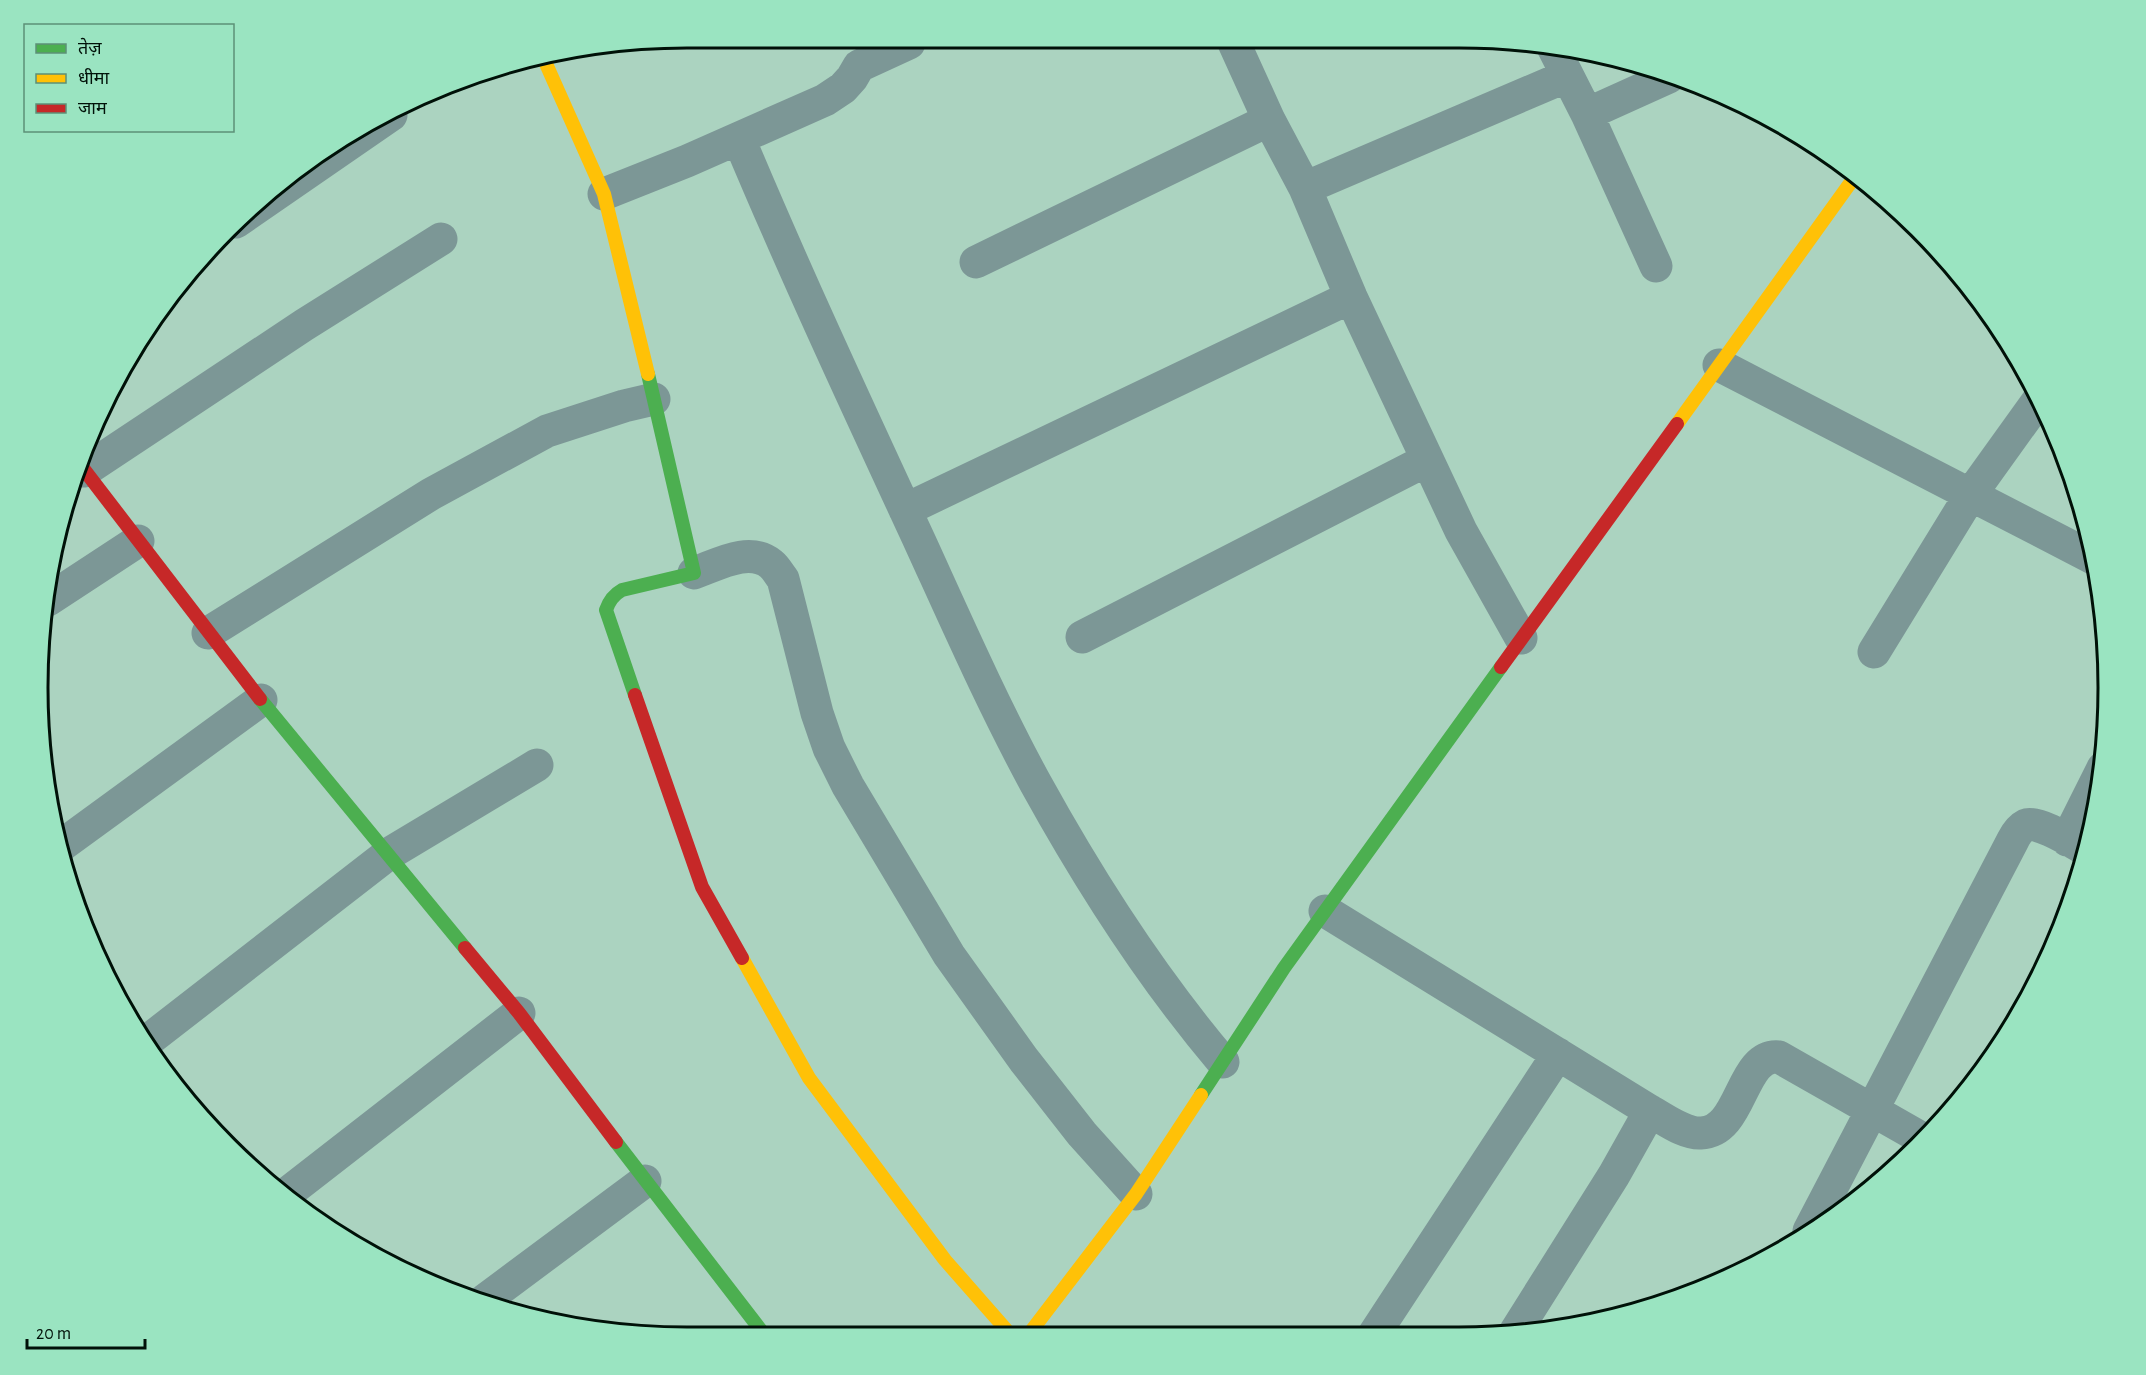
<svg xmlns="http://www.w3.org/2000/svg" width="2146" height="1375" viewBox="0 0 2146 1375" font-family="'Alegreya Sans','Noto Sans Devanagari',sans-serif">
	<style>
		.lines { fill: none; stroke-linecap: round; stroke-linejoin: round }
		.street { stroke: #7c9796; stroke-width: 33 }
		.fast { stroke: #4caf50; stroke-width: 14 }
		.slow { stroke: #ffc107; stroke-width: 14 }
		.jam { stroke: #c62828; stroke-width: 14 }
		.rim { fill: none; stroke: #001108; stroke-width: 3 }
	</style>
	<rect width="100%" height="100%" fill="#abd3c0"/>
	<g class="lines">
		<path class="street" d="M1234 43 1269 120 1305 188 1351 297 1461 531 1521 638
			M1552 45 1587 114 1656 266
			M1587 114 1669 77
			M739 139C796 275 858 408 920 542 957 623 993 705 1036 784 1090 882 1150 976 1223 1062
			M1305 188 1567 76
			M604 194 687 161 825 100 843 88 852 78 859 66 909 43
			M236 222 391 115
			M976 262 1269 120
			M1719 365 2093 558
			M84 471 304 325 441 239
			M905 510 1351 297
			M694 573C717 565 749 546 771 564 776 568 779 574 783 579L817 713 829 748 848 786 949 955 1024 1060 1082 1134 1136 1194
			M48 600 138 541
			M208 633 431 494 547 431 624 406 654 399
			M1082 637 1427 460
			M1874 652 1971 494 2040 398
			M2067 840 2103 768
			M58 848 261 700
			M1325 911 1650 1111C1665 1119 1684 1134 1701 1133 1743 1132 1740 1053 1779 1057L1923 1139
			M146 1042 387 855 537 765
			M285 1195 519 1013
			M1809 1231 2013 840C2016 834 2020 828 2026 825 2037 820 2074 843 2085 849
			M485 1300 645 1181
			M1514 1334 1614 1175 1650 1111
			M1373 1336 1558 1054"/>
		<path class="fast" d="M635 695 606 610C609 601 613 595 622 590L694 573 648 374
			M260 699 465 948
			M1201 1095 1284 968 1501 667
			M616 1142 763 1333"/>
		<path class="slow" d="M543 57 604 194 648 374
			M1677 424 1856 175
			M742 958 809 1078 945 1260 1010 1334
			M1029 1334 1136 1194 1201 1095"/>
		<path class="jam" d="M79 463 260 699
			M1501 667 1677 424
			M635 695 702 887 742 958
			M465 948 519 1013 616 1142"/>
	</g>
	<path d="M0 0H2146V1375H0ZM687 48H1459A639 639 0 0 1 2098 687V688A639 639 0 0 1 1459 1327H687A639 639 0 0 1 48 688V687A639 639 0 0 1 687 48Z" fill="#9ae4c1" fill-rule="evenodd"/>
	<path class="rim" d="M687 48H1459A639 639 0 0 1 2098 687V688A639 639 0 0 1 1459 1327H687A639 639 0 0 1 48 688V687A639 639 0 0 1 687 48Z"/>
	<rect x="24" y="24" width="210" height="108" fill="#9ae4c1" stroke="#5c9077" stroke-width="1.5"/>
	<rect x="36" y="44" width="30" height="9" fill="#4caf50" stroke="#5c9077" stroke-width="1.5"/>
	<text x="78" y="54" font-size="18" fill="#001108">तेज़</text>
	<rect x="36" y="74" width="30" height="9" fill="#ffc107" stroke="#5c9077" stroke-width="1.5"/>
	<text x="78" y="84" font-size="18" fill="#001108">धीमा</text>
	<rect x="36" y="104" width="30" height="9" fill="#c62828" stroke="#5c9077" stroke-width="1.5"/>
	<text x="78" y="114" font-size="18" fill="#001108">जाम</text>
	<path d="M27 1339v9h118v-9" fill="none" stroke="#001108" stroke-width="3"/>
	<text x="36" y="1339" font-size="18" fill="#001108" stroke="#9ae4c1" stroke-width="4.5" paint-order="stroke">20 m</text>
</svg>
